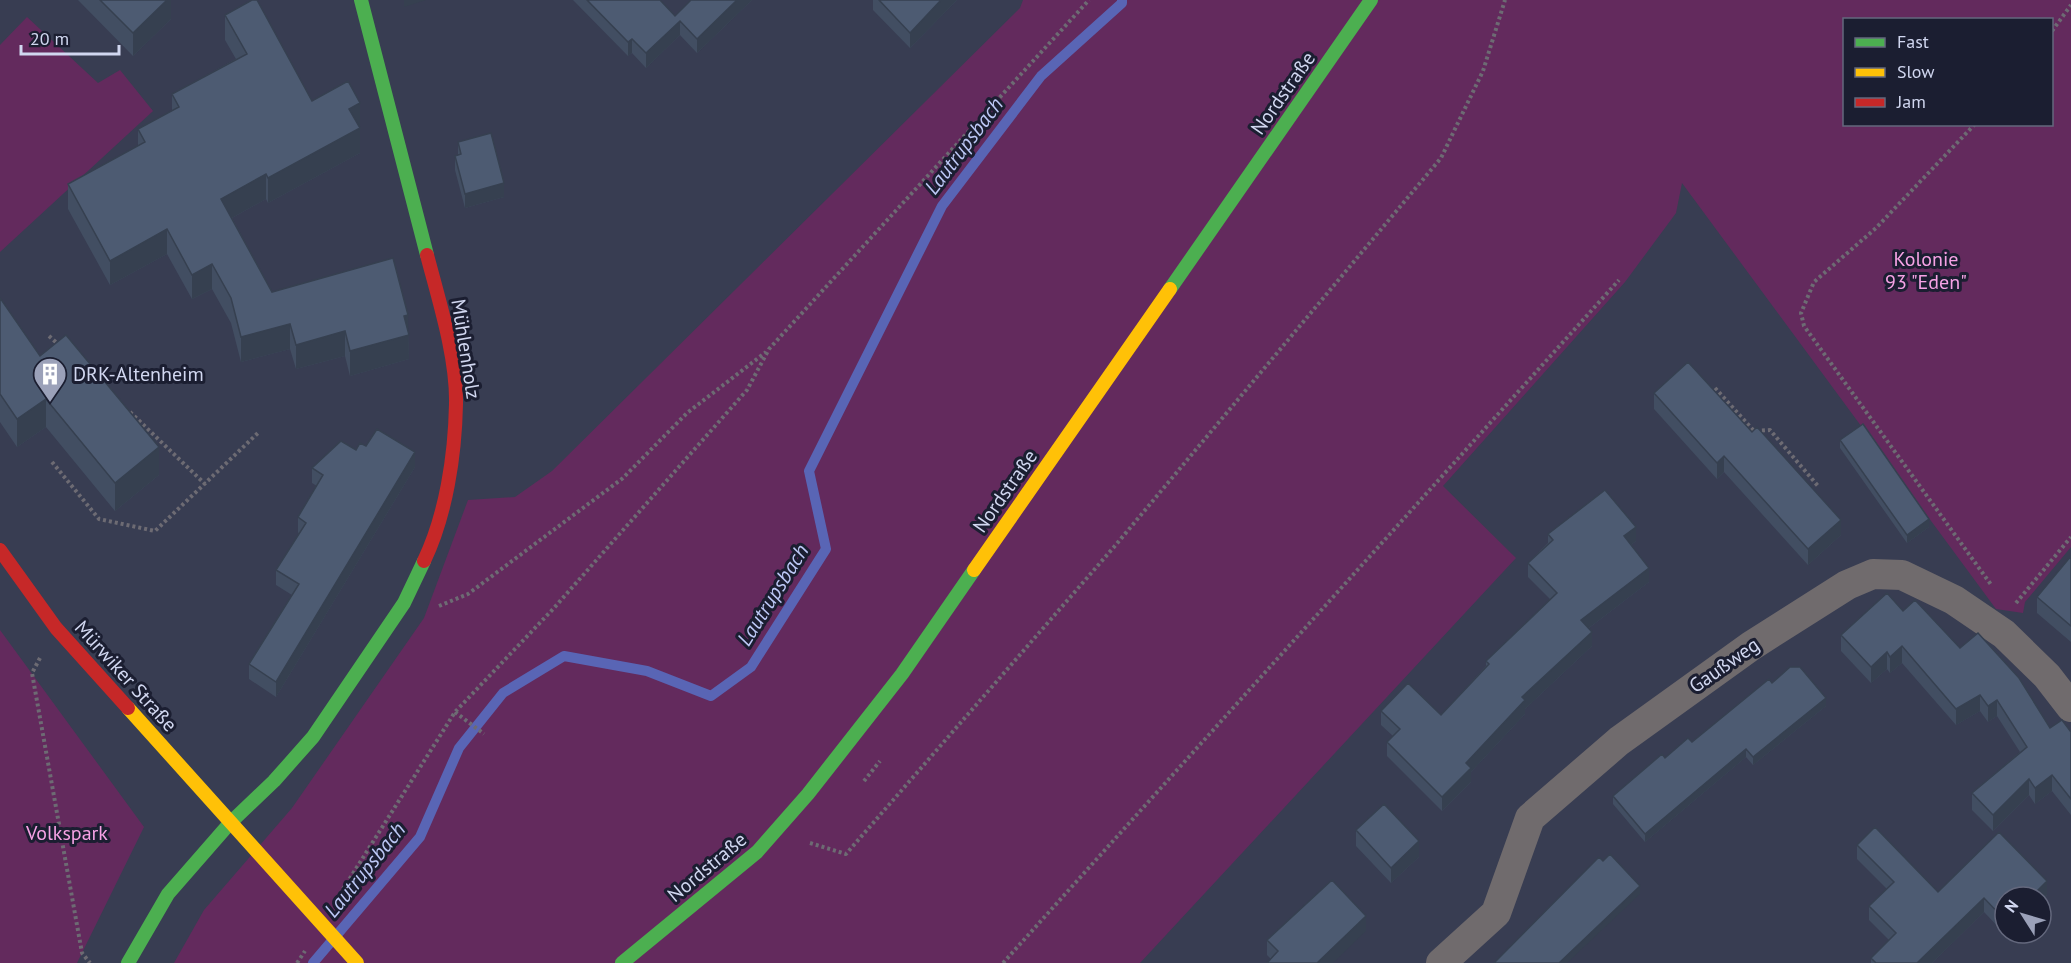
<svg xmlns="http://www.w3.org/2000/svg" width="2071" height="963" viewBox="0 0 2071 963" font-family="'PT Sans',sans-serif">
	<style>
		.green { fill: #632a5d; fill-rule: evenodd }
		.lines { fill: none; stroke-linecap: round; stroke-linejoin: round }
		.stream { stroke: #5965b5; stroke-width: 10 }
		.path { stroke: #6d6b73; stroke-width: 4; stroke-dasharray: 3 3; stroke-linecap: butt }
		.street { stroke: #706b6d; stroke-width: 30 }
		.fast { stroke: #4caf50; stroke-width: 14 }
		.slow { stroke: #ffc107; stroke-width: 14 }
		.jam { stroke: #c62828; stroke-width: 14 }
		.wall { fill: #424e62 }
		.shaded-wall { fill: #364050 }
		.building { fill: #4d5b72; stroke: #364050; stroke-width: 1.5 }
		.labels { text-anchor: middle; stroke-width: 6; stroke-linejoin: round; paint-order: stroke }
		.street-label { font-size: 20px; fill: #d1d7f0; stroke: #1b1e31 }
		.park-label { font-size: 20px; fill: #f6a2e5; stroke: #1b1e31 }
		.poi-label { font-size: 20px; fill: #d1d7f0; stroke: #1b1e31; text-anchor: start }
		.water-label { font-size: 21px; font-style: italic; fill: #bdc8f6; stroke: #1b1e31 }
	</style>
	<rect width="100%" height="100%" fill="#383d52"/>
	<path class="green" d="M1023 0H2071V547L2025 602 2023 613 1996 609 1682 183 1676 213 1625 282 1443 486 1516 558 1140 963H174L204 910 292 808 424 618 468 500 515 497 552 471 1020 8ZM1844 20H2052V124H1844Z
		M27 17 98 83 120 70 153 111 0 252V45Z
		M0 630 144 827 77 963H0Z"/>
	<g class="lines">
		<path class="stream" d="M313 963 420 837 459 748 503 693 564 656 647 671 711 696 751 667 826 549 809 471 942 206 1041 76 1122 3V0"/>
		<path class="path" d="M2052 31 2071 5
			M1975 124 1876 228 1814 282 1801 313 1804 326 1992 586
			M49 336 59 345
			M1715 388 1754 431 1770 430 1818 486
			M130 412 205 484
			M52 462 99 519 155 531 259 432
			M2016 603 2071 537
			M439 606 468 594 623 478 687 413 766 352
			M40 658 32 673 82 953 90 963
			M455 712 484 734
			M864 781 880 761
			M810 843 846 854 1114 547 1441 158 1483 71 1505 0
			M340 894 455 712 554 608 747 390 769 349 1089 0
			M297 963 305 951
			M1003 963 1619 280"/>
		<path class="street" d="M1441 963 1496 913 1530 818 1619 741 1751 646 1847 585 1873 574 1902 575 1954 600 2004 634 2047 676 2071 707"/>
		<path class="fast" d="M361 0 427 255
			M1170 289 1371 0
			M128 963 168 894 230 823 274 781 313 737 404 603 424 561
			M622 963 757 852 808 794 902 674 974 570"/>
		<path class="slow" d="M974 570 1170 289
			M128 708 357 963"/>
		<path class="jam" d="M0 550 56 628 128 708
			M424 561C446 515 455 456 456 404 457 357 439 301 427 255"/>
	</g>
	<path class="wall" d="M78 0H171V19L133 56Z
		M573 0H660L675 16 752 0 697 53 680 35 646 68 632 53 628 56Z
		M873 0H957L910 48 873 10Z
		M225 15 312 101 360 103V153L268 203 266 199 232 218 272 292 408 331 409 359 350 376 345 356 296 369 290 349 241 362 231 323 212 289 192 299 167 254 110 285 68 209V184L138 146V129L172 111V94L236 59 225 40Z
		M458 142 504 197 465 208 455 170V156L458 155Z
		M0 298 40 356 159 475 115 511 46 427 17 447 0 422Z
		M1654 393 1841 535 1808 565 1724 472 1717 479 1654 409Z
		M1840 440 1929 527 1907 543 1840 448Z
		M366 446 415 467 276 697 249 679V664L292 595 276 585V570L299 534 298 532V517L317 486 312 483V468Z
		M1548 534 1636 541 1631 545 1649 582 1589 628 1592 646 1525 709V714L1471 772V782L1442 811 1387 756V742L1393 736 1381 725V711L1441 715 1486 666V661L1551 600 1528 577V563L1548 543Z
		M2071 556V642L2037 613V597Z
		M1903 611 1960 648 2050 728 2071 732V815L2052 791 2035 804 2029 795 1993 831 1972 810V793L2020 752 1997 716 1988 722 1980 711 1956 725 1902 663 1890 673 1887 669 1871 683 1841 651V635Z
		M1772 683 1826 706 1753 765 1746 757 1645 842 1613 804V796L1665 758 1692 742Z
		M1356 830 1419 857 1391 883 1356 846Z
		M1857 845 1938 892 2047 895 2041 901V897H2005V933H2008L2006 935 1984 912 1932 963H1871V958L1889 940 1869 920V906L1887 889 1857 859Z
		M1366 931 1271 959 1267 955V940Z"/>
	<path class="shaded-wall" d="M167 0H171V19L133 56V33Z
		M404 0H426L404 7Z
		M737 0H752L697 53V39Z
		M941 0H957L910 48V33Z
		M680 21V35L646 68V53Z
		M632 39V53L628 56V42Z
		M360 103V128L349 109Z
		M360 128V153L268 203V178Z
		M266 174V199L221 224V199Z
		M504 183V197L465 208V194Z
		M167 229V254L110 285V261Z
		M212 264V289L192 299V275Z
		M408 315 409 359 350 376V351L404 316Z
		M290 324V349L241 362V337Z
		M345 331V356L296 369V345Z
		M46 399V427L17 447V419Z
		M159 447V475L115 511V483Z
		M415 452V467L276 697V682Z
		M1724 456V472L1717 479V463Z
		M1929 519V527L1907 543V535Z
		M1841 520V535L1808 565V549Z
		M1636 527V541L1624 550V536Z
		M1649 568V582L1581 634V620Z
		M1592 632V646L1525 709V714L1471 772V782L1442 811V797L1466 763 1522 697Z
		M1902 646V663L1890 673V657Z
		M1887 652V669L1871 683V667Z
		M1980 695V711L1956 725V709Z
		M1826 698V706L1753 765V757Z
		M1997 700V716L1988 722V706Z
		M1746 749V757L1645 842V834Z
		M2052 775V791L2035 804V788Z
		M2029 779V795L1993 831V815Z
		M1419 841V857L1391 883V868Z
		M2047 881V895L2041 901V897H2031Z
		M1640 886V894L1567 963H1559Z
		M1984 898V912L1932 963H1917Z
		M1366 916V931L1333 963H1317Z"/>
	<path class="building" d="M100 0H167L133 33Z
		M252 0H257L312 101 348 81 360 103 349 109 360 128 268 178 266 174 221 199 272 292 393 258 408 315 404 316 409 335 350 351 345 331 296 345 290 324 241 337 231 298 212 264 192 275 167 229 110 261 68 184 145 142 138 129 179 107 172 94 247 54 225 15Z
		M587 0H660L675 16 691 0H737L697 39 680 21 646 53 632 39 628 42Z
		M879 0H941L910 33Z
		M491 133 504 183 465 194 455 156 461 154 458 142Z
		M0 298 40 356 66 335 159 447 115 483 46 399 17 419 0 394Z
		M1688 362 1752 432 1757 427 1841 520 1808 549 1724 456 1717 463 1654 393Z
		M1863 424 1929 519 1907 535 1840 440Z
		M377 429 415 452 276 682 249 664 299 584 276 570 306 523 298 517 323 475 312 468 341 441 356 450 360 443 366 446Z
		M1605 490 1636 527 1624 536 1649 568 1581 620 1592 632 1522 697 1525 700 1466 763 1471 768 1442 797 1387 742 1400 729 1381 711 1408 683 1441 715 1489 664 1486 661 1557 593 1528 563 1553 540 1548 534Z
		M2071 556V626L2037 597Z
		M1887 593 1903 611 1915 600 1960 648 1978 633 2019 678 2050 728 2062 720 2071 732V799L2052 775 2035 788 2029 779 1993 815 1972 793 2027 747 1997 700 1988 706 1980 695 1956 709 1902 646 1890 657 1887 652 1871 667 1841 635Z
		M1790 667H1800L1826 698 1753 757 1746 749 1645 834 1613 796 1662 754 1665 758 1688 738 1692 742 1769 679 1772 683Z
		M1384 804 1419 841 1391 868 1356 830Z
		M1875 827 1938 892 1999 832 2047 881 2031 897H2005V920L1984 898 1917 963H1876L1871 958 1896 933 1869 906 1894 882 1857 845Z
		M1610 854 1640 886 1559 963H1494L1599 857 1603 861Z
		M1332 880 1366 916 1317 963H1267L1278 951 1267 940Z"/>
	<defs>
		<symbol id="building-pin" viewBox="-11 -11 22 30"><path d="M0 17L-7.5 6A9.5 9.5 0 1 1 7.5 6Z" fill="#9ba1b9" stroke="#1b1e31"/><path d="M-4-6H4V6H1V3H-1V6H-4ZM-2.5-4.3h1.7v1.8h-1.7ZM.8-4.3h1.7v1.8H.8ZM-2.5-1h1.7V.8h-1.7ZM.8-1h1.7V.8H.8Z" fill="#fff"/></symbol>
	</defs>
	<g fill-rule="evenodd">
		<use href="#building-pin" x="31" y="355" width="38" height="52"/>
	</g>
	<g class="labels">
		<g class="street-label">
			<text transform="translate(1283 93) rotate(-55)" y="7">Nordstraße</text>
			<text transform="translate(466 349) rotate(81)" y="7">Mühlenholz</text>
			<text transform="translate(1005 491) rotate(-55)" y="7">Nordstraße</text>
			<text transform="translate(1724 665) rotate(-35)" y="7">Gaußweg</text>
			<text transform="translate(126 676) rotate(48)" y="7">Mürwiker Straße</text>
			<text transform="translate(707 867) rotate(-40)" y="7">Nordstraße</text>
		</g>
		<g class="park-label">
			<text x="1926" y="266">Kolonie<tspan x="1926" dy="23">93 "Eden"</tspan></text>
			<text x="67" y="840">Volkspark</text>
		</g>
		<g class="poi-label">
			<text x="73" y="381">DRK-Altenheim</text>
		</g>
		<g class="water-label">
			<text transform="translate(964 146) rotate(-53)" y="7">Lautrupsbach</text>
			<text transform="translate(773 595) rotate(-58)" y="7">Lautrupsbach</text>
			<text transform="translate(365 870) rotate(-51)" y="7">Lautrupsbach</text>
		</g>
	</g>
	<rect x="1843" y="18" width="210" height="108" fill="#1b1e31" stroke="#64687d" stroke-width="1.5"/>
	<rect x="1855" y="38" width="30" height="9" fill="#4caf50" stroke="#64687d" stroke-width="1.5"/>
	<text x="1897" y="48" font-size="18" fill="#d1d7f0">Fast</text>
	<rect x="1855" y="68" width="30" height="9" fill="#ffc107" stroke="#64687d" stroke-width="1.5"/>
	<text x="1897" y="78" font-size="18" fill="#d1d7f0">Slow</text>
	<rect x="1855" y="98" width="30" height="9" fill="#c62828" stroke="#64687d" stroke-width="1.5"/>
	<text x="1897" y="108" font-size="18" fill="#d1d7f0">Jam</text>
	<g transform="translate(2023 915) rotate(307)"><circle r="28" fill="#1b1e31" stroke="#64687d" stroke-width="1.5"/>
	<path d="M0-4.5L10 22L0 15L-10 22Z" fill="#9ba1b9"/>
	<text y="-9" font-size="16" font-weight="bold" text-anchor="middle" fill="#d1d7f0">N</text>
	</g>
	<path d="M21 45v9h98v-9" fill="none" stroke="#d1d7f0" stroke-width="3"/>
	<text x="30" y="45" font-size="18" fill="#d1d7f0" stroke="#1b1e31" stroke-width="4.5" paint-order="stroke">20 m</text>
</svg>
